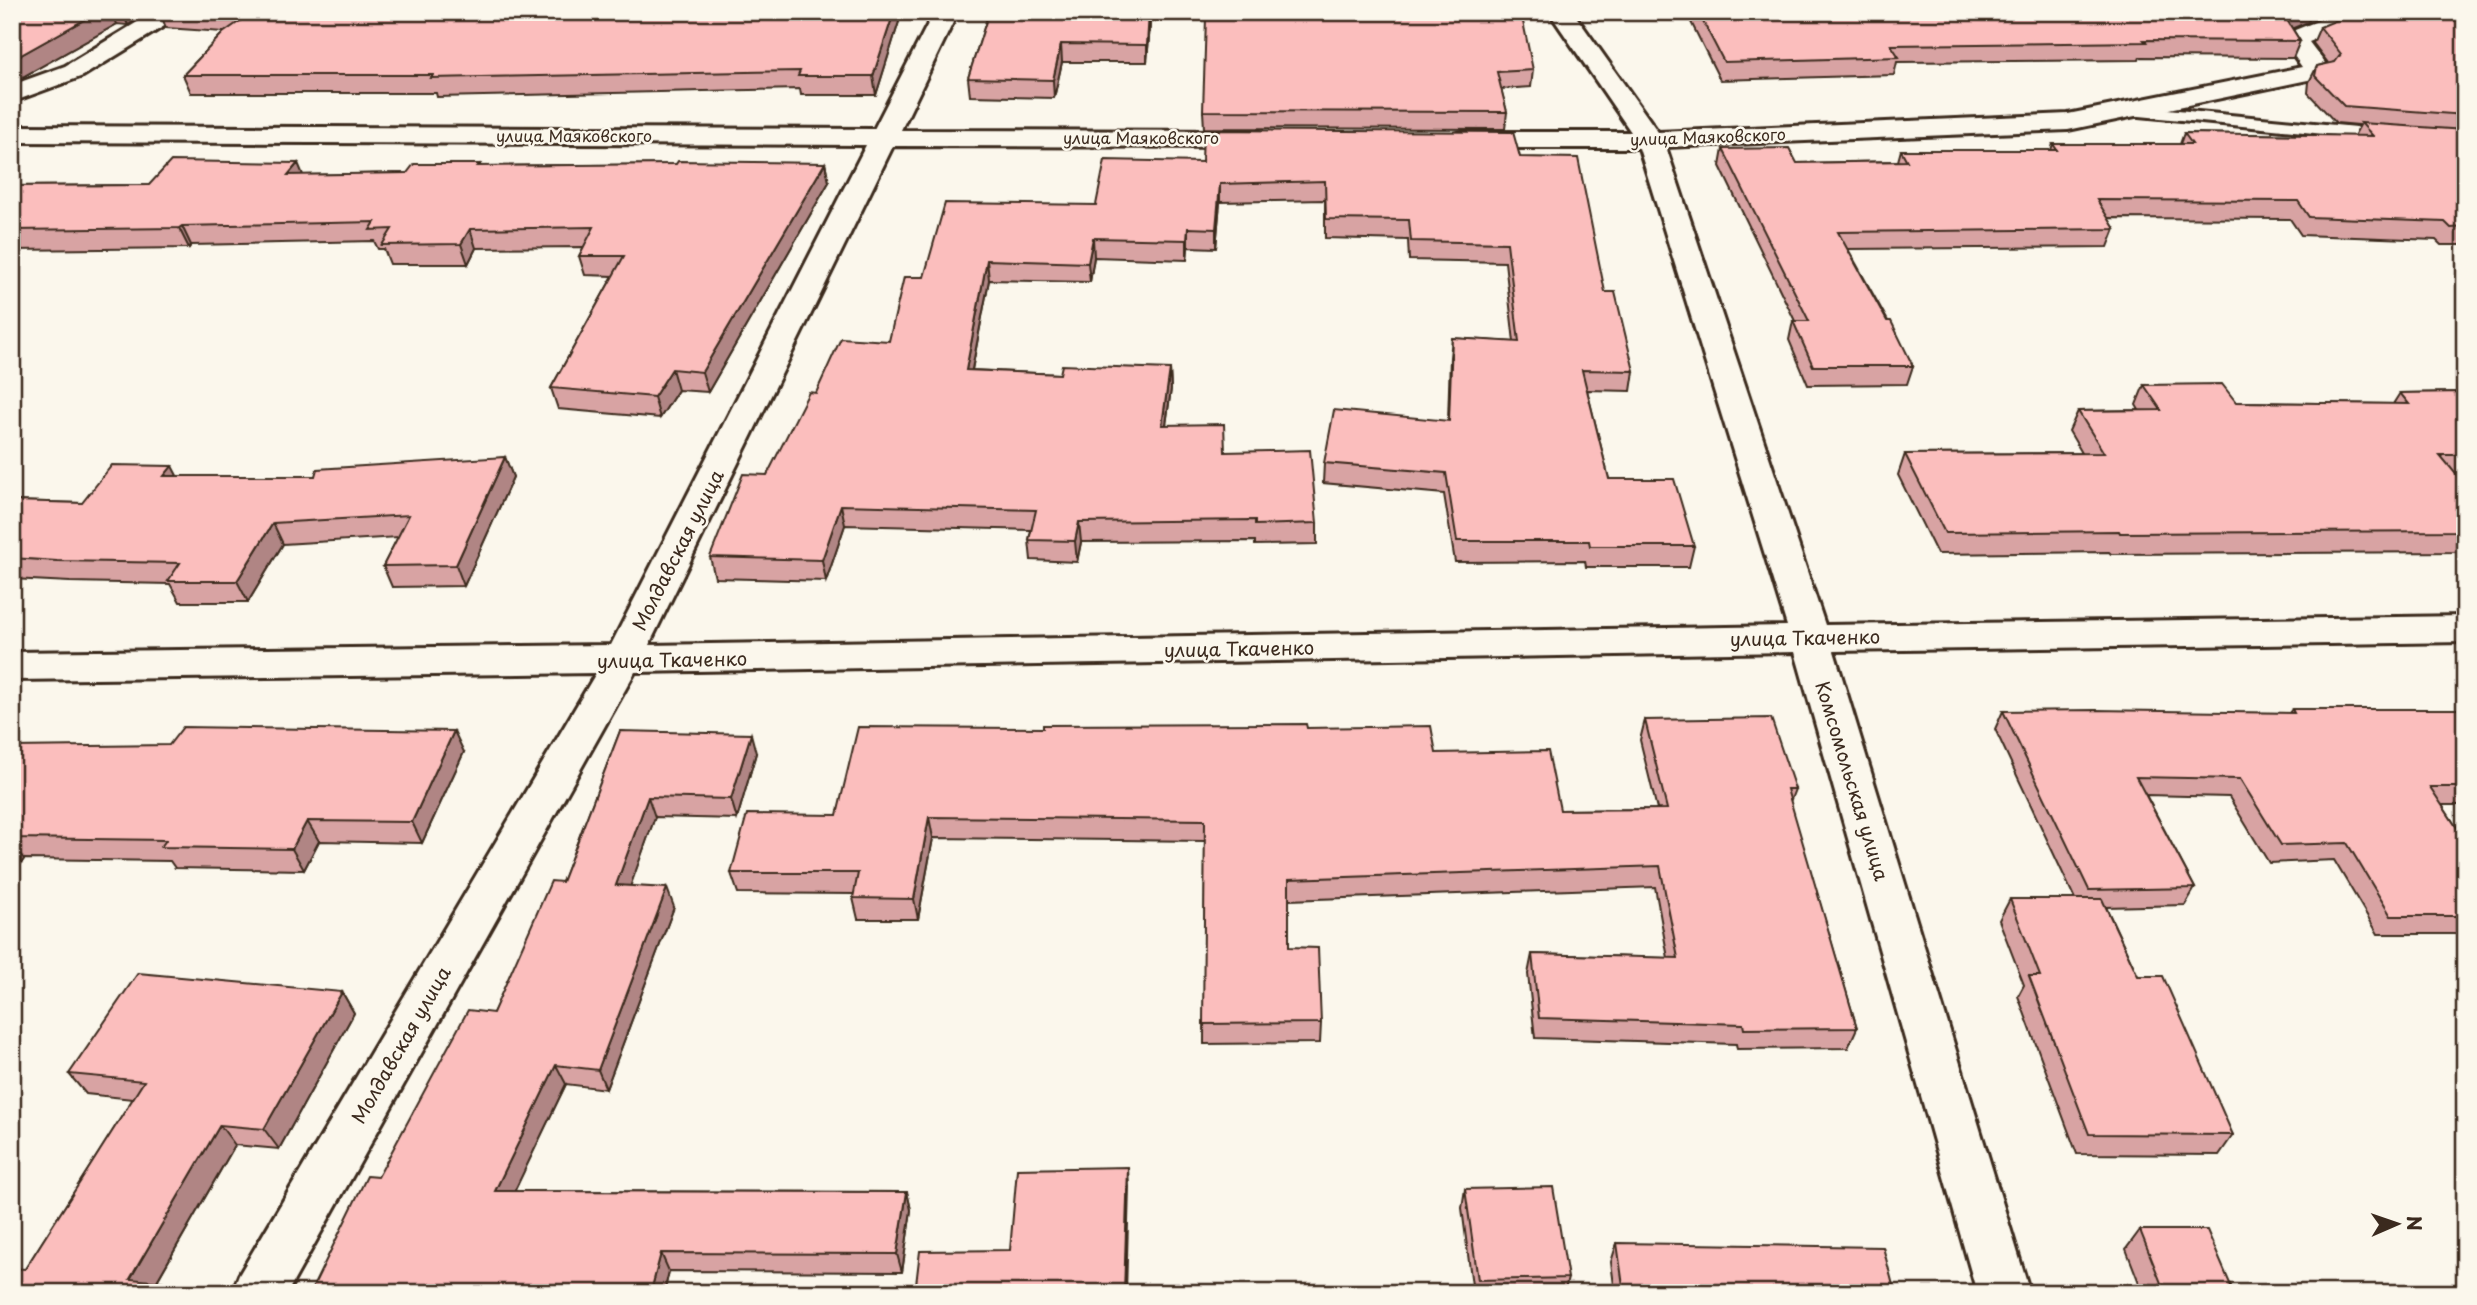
<svg xmlns="http://www.w3.org/2000/svg" width="2477" height="1305" viewBox="0 0 2477 1305" font-family="'Playpen Sans',sans-serif">
	<style>
		.lines { fill: none; stroke-linecap: round; stroke-linejoin: round }
		.lane-casing { stroke: #3b2a1e; stroke-width: 6 }
		.street-casing { stroke: #3b2a1e; stroke-width: 6 }
		.lane { fill: #fbf7ec; fill-rule: evenodd }
		.street { fill: #fbf7ec; fill-rule: evenodd }
		.wall { fill: #d8a3a3; stroke: #3b2a1e; stroke-width: 2 }
		.shaded-wall { fill: #b08584; stroke: #3b2a1e; stroke-width: 2 }
		.building { fill: #fbbebd; stroke: #3b2a1e; stroke-width: 2 }
		.labels { text-anchor: middle; stroke-width: 5; stroke-linejoin: round; paint-order: stroke }
		.far-street-label { font-size: 16px; fill: #3b2a1e; stroke: #fbf7ec }
		.street-label { font-size: 19px; fill: #3b2a1e; stroke: #fbf7ec }
	</style>
	<rect width="100%" height="100%" fill="#fbf7ec"/>
	<filter id="ink" filterUnits="userSpaceOnUse"><feTurbulence type="fractalNoise" baseFrequency=".0143" numOctaves="2"/><feDisplacementMap in="SourceGraphic" scale="14" xChannelSelector="R" yChannelSelector="G"/><feConvolveMatrix kernelMatrix="1 2 1 2 8 2 1 2 1" color-interpolation-filters="sRGB"/></filter>
	<g filter="url(#ink)">
		<g class="lines">
			<defs>
				<path id="lane" d="M2125 105 2387 130 2395 135 2387 140 2119 114 2117 110 2119 106Z"/>
				<path id="street" d="M154 12H183L179 17 83 76 12 102V85L65 66Z
					M934 12H958L901 130 1256 131 1265 133 1269 139 1265 145 1256 147 893 146 649 645 1787 626 1639 148H1463L1454 146 1450 140 1454 134 1463 132H1631L1549 12H1573L1658 132 2068 114 2302 67 2282 39 2285 34 2340 12H2374L2370 17 2309 42 2331 71 2327 76 2068 130 1666 147 1825 625 2465 616V642L1834 651 2030 1293H1977L1795 652 635 672 287 1293H232L239 1275 596 673 12 680V652L611 645 866 145 12 142V126L874 129Z"/>
			</defs>
			<use href="#lane" class="lane-casing"/>
			<use href="#street" class="street-casing"/>
			<use href="#lane" class="lane"/>
			<use href="#street" class="street"/>
		</g>
		<path class="wall" d="M12 12H149L128 25 117 24 17 80 12 79Z
			M160 12H902L876 95H801L800 89 437 97 436 93H191L183 75 224 32 166 28Z
			M989 12H1151L1147 62H1062L1054 98 970 96 968 78Z
			M1686 12H2312L2308 22 2292 28 2300 41 2293 58 2140 57 2139 60 1897 62 1894 75 1720 80Z
			M1258 20 1533 70 1531 87 1501 89 1507 112 1505 129 1204 128 1203 111Z
			M2465 21V245H2441L2436 240 2301 235 2290 219 2108 218 2115 229 2108 247 1848 249 1913 366 1907 384 1808 385 1789 340 1793 321H1795L1720 166 1723 149 1797 163 1898 161 1901 150H2051L2053 144H2180L2184 133 2354 136 2360 125 2336 123 2308 93 2309 82 2317 66 2328 63 2313 43 2320 27Z
			M1520 157 1605 292 1634 371 1631 391 1587 390 1609 479 1694 546 1689 567H1586L1585 561 1455 562 1444 494 1323 483 1324 463 1448 421 1450 357 1452 338 1514 342 1505 262 1409 260 1408 240 1325 238V200L1220 202 1216 248 1188 247 1187 260 1094 257 1090 282 989 280 972 370 1060 374 1170 369 1171 389 1166 425 1225 452 1317 523V544L1255 545V541L1081 542 1077 562 1031 560 1029 540 1031 530 845 525 826 581 715 578 710 557 767 475 816 393 889 341 924 277 1202 162Z
			M825 163 829 182 708 392 678 390 660 418 558 409 551 388 613 276 585 275 579 256 584 247 476 248 468 264H390L384 249H378L374 241 191 245 189 248 12 250V186L149 185 304 175 407 173 480 164V166Z
			M2144 385 2236 402 2393 404 2400 393 2465 392V476H2457L2465 485V552L2111 554 2109 552 1937 554 1898 475 1905 454 2082 453 2069 431 2078 411 2139 410 2136 405Z
			M505 457 513 477 464 586 392 587 383 566 398 537 283 544 248 602H180L170 584 70 582 12 579V501L82 503 177 476H315Z
			M2292 709H2465V805H2442L2465 840V934H2378L2334 860 2269 863 2229 797 2146 795 2195 888 2185 905 2106 907 2138 976 2233 1135 2219 1155 2077 1154 2018 996 2024 985 1999 920 2010 899H2075L1995 729 2003 711 2289 713Z
			M1645 720 1795 789 1790 802 1857 1028 1848 1048 1737 1049 1736 1044 1535 1038 1528 974 1532 954 1668 958 1655 887 1289 900V947L1321 1023 1320 1043 1204 1044 1205 841 933 838 918 919H858L853 898 854 894 738 893 731 873 837 815 1043 728H1307L1436 753 1560 810 1657 809 1640 740Z
			M620 731 756 753 737 819 655 817 630 886 674 907 606 1089 566 1084 514 1191 907 1192 911 1210 902 1272 669 1271 664 1293H310L378 1177 493 1013 562 882Z
			M12 739 18 747 464 752 422 843 319 841 304 870 175 868 170 861 24 859 20 865H12Z
			M342 992 354 1013 279 1149 235 1145 157 1281 163 1282 173 1293H12L25 1269 133 1099 86 1094 69 1074Z
			M1465 1189 1568 1278 1564 1293H1473L1462 1208Z
			M2140 1230 2234 1293H2143L2126 1249Z
			M1617 1243 1895 1293H1615L1611 1262Z"/>
		<path class="shaded-wall" d="M98 12H112L117 24 17 80 12 70V60Z
			M122 12H149L128 25Z
			M894 12H902L876 95 873 76Z
			M1149 12H1151L1147 62V45Z
			M2296 12H2312L2308 22 2284 32 2287 20 2292 14Z
			M1061 44 1062 62 1054 98 1053 80Z
			M298 163 306 182 288 175Z
			M825 163 829 182 708 392 702 372Z
			M1220 184V202L1216 248V229Z
			M182 226 191 245 189 248 179 228Z
			M1188 228V247L1187 260V240Z
			M470 229 476 248 468 264 461 244Z
			M1093 238 1094 257 1090 282 1088 263Z
			M987 260 989 280 968 390 966 370Z
			M672 369 678 390 660 418 654 397Z
			M1170 369 1171 389 1163 445 1162 425Z
			M505 457 513 477 464 586 456 565Z
			M172 466 183 487 164 476Z
			M841 505 845 525 826 581 822 560Z
			M1079 522 1081 542 1077 562 1075 541Z
			M273 523 283 544 248 602 237 581Z
			M454 731 464 752 422 843 412 822Z
			M751 734 756 753 737 819 731 799Z
			M12 739 25 757 12 761Z
			M648 797 655 817 624 904 616 885Z
			M929 817 933 838 918 919 914 899Z
			M307 821 319 841 304 870 292 849Z
			M12 844 24 859 20 865 12 855Z
			M667 888 674 907 606 1089 598 1070Z
			M342 992 354 1013 279 1149 264 1129Z
			M556 1065 566 1084 506 1209 495 1191Z
			M220 1125 235 1145 150 1293 130 1279Z
			M1128 1167 1129 1187 1126 1293H1124Z
			M907 1192 911 1210 902 1272 897 1254Z
			M661 1253 669 1271 664 1293H653L651 1291Z
			M163 1282 173 1293H157Z"/>
		<path class="building" d="M12 12H98L12 60Z
			M189 12H389L388 13 894 12 873 76H798L800 71 431 78 433 75H183L223 33 247 16Z
			M989 12H1149L1147 45 1061 44 1053 80 968 78Z
			M1259 12H1521L1533 70 1497 72 1507 112 1203 111 1206 18 1258 20Z
			M1698 12H2296L2292 14 2287 20 2300 41 2144 40 2146 42 1891 45 1899 57 1724 62Z
			M2356 12H2389L2465 21V115L2344 106 2315 76 2317 66 2335 62 2341 54 2320 27Z
			M2361 123 2465 130V227L2451 228 2445 222 2309 217 2298 201 2097 200 2115 229 1838 232 1887 321H1891L1913 366H1813L1793 321H1809L1723 149 1789 148 1797 163 1907 161 1901 150H2057L2053 144H2192L2184 133 2373 136Z
			M1203 130 1513 132 1520 157 1578 158 1605 292H1615L1634 371 1582 370 1609 479H1674L1694 546H1590L1589 541H1457L1446 473 1324 463 1334 410 1449 421 1452 338 1519 342 1507 243 1411 241 1409 220 1326 219 1325 181 1220 184 1216 229 1188 228 1187 240 1093 238 1088 263 987 260 966 370 1060 374 1062 365 1170 369 1162 425 1224 424 1225 452 1310 450 1317 523 1255 525V520L1079 522 1075 541 1029 540 1036 510 841 505 822 560 710 557 743 474 767 475 809 392 816 393 841 338 889 341 904 277H924L945 203 1096 205 1105 160 1202 162Z
			M171 161 298 163 288 175 407 173 414 164H480L478 166 676 164 678 161 825 163 702 372 672 369 654 397 551 388 624 256H579L594 227 470 229 461 244 382 245 392 229 370 230 375 222 182 226 179 228 12 230V186L149 185Z
			M2222 384 2236 402 2409 404 2400 393 2465 392V455H2440L2465 485V531L2120 533 2119 531 1945 533 1905 454 2104 453 2078 411 2161 410 2144 385Z
			M505 457 456 565 383 566 409 515 273 523 237 581H168L180 563 57 561 12 558V501L82 503 112 465 172 466 164 476H315L317 469Z
			M2292 709H2465V787H2430L2465 840V916H2391L2347 843 2281 845 2240 779 2136 777 2195 888 2089 890 2003 711 2095 710 2294 713Z
			M1771 718 1795 789H1787L1857 1028 1744 1029 1743 1024 1539 1018 1532 954 1678 958 1660 866 1289 879V947L1318 948 1321 1023 1203 1024 1205 820 929 817 914 899 853 898 858 873H731L747 814 837 815 858 727 1043 728V725L1306 724 1307 728 1431 726 1436 753 1548 751 1560 810 1667 809 1645 720Z
			M183 727 454 731 412 822 307 821 292 849 161 847 166 840 12 838V747L169 745Z
			M620 731 751 734 731 799 648 797 616 885 667 888 598 1070 556 1065 495 1191 907 1192 897 1254 661 1253 651 1291 618 1290 617 1293H310L367 1176 378 1177 468 1010 493 1013 551 881 562 882Z
			M2010 899H2102L2138 976H2163L2233 1135 2089 1134 2029 976H2040Z
			M138 973 342 992 264 1129 220 1125 130 1279 163 1282 157 1293H12V1268L25 1269 144 1081 69 1074Z
			M1128 1167 1124 1293H915L920 1251 1010 1250 1017 1169Z
			M1553 1187 1568 1278 1478 1280 1465 1189Z
			M2140 1230H2207L2234 1293H2165Z
			M1617 1243 1883 1247 1895 1293H1624Z"/>
	</g>
	<g class="labels">
		<g class="far-street-label">
			<text x="574" y="142">улица Маяковского</text>
			<text transform="translate(1708 137) rotate(-2)" y="6">улица Маяковского</text>
			<text x="1141" y="144">улица Маяковского</text>
		</g>
		<g class="street-label">
			<text transform="translate(678 550) rotate(-63)" y="7">Молдавская улица</text>
			<text transform="translate(1805 638) rotate(-1)" y="7">улица Ткаченко</text>
			<text transform="translate(1239 649) rotate(-1)" y="7">улица Ткаченко</text>
			<text transform="translate(672 660) rotate(-1)" y="7">улица Ткаченко</text>
			<text transform="translate(1852 781) rotate(73)" y="7">Комсомольская улица</text>
			<text transform="translate(401 1045) rotate(-60)" y="7">Молдавская улица</text>
		</g>
	</g>
	<rect width="2477" height="1305" fill="none" stroke="#fbf7ec" stroke-width="42"/>
	<rect x="21" y="21" width="2435" height="1263" fill="none" stroke="#3b2a1e" stroke-width="2.5" filter="url(#ink)"/>
	<g transform="translate(2397 1224) rotate(88)" stroke="#fbf7ec" stroke-width="5" paint-order="stroke">
	<path d="M0-5L12 26L0 18L-12 26Z" fill="#3b2a1e"/>
	<text y="-10" font-size="19" font-weight="bold" text-anchor="middle" fill="#3b2a1e">N</text>
	</g>
</svg>
